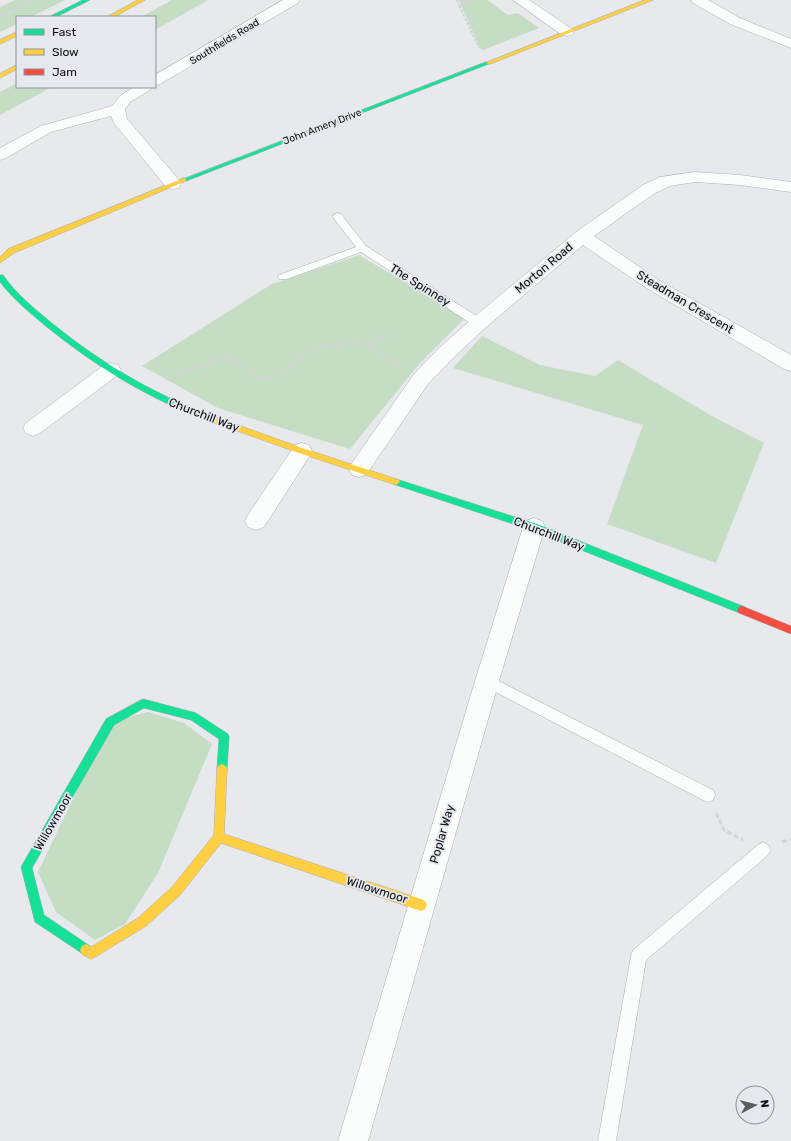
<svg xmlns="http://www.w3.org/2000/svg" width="791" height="1141" viewBox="0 0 791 1141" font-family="Rubik,sans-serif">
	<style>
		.green { fill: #c4ddc3 }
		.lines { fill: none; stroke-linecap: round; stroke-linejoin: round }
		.lane-casing { stroke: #adaeb0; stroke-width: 1 }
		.street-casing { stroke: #adaeb0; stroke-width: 1 }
		.fast-casing { stroke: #adaeb0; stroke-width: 1 }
		.slow-casing { stroke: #adaeb0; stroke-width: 1 }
		.jam-casing { stroke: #adaeb0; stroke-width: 1 }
		.path-far2 { stroke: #d5d5d6; stroke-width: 2; stroke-dasharray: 3 1.5; stroke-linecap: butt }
		.path-far1 { stroke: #d5d5d6; stroke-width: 2.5; stroke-dasharray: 3.5 2; stroke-linecap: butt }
		.path { stroke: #d5d5d6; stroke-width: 3; stroke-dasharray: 5 2.5; stroke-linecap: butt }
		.lane { fill: #fbfcfc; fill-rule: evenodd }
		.street { fill: #fbfcfc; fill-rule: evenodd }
		.fast { fill: #16e098; fill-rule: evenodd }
		.slow { fill: #ffcf43; fill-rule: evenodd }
		.jam { fill: #f24e42; fill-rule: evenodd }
		.labels { text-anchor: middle; stroke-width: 3.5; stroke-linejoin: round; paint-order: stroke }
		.far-street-label { font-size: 10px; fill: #0d0e10; stroke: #e5e8ef }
		.street-label { font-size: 12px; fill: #0d0e10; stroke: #e5e8ef }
	</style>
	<rect width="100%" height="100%" fill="#e7e9ed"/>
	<path class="green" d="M15 0H65L31 17H17V24L0 32V7Z
		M172 0H208L155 30V17H141Z
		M459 0H487L508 15 518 13 539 28 483 50 480 48Z
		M17 83V87H52L0 115V92Z
		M359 255 465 318 420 363 350 449 218 408 142 366 272 284Z
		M482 336 540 365 595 376 618 360 710 415 764 443 716 563 607 524 643 425 453 368Z
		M148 712 184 723 212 744 158 873 125 924 95 940 56 912 38 872 110 722Z"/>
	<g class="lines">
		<defs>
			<path id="lane" d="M337 213 341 214 366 246 483 320 484 323 483 326H475L361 252 287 279H279L278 277 279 275 356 247 332 216Z
				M487 675 713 790 715 795 713 800 708 802 703 800 482 685 480 681 482 677Z
				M763 842 768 845 771 850 768 855 646 960 616 1141H598L631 956 633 950 758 845Z"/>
			<path id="street" d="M283 0H300L298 3 160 84 155 85V75Z
				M513 0H529L572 29 574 32 572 35 567 36 562 35Z
				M691 0H708L740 18 791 39V48L730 24 693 3Z
				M134 87H152L150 90 130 102 125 109 127 119 179 180 181 184 179 188 173 189 167 188 114 123 111 116 51 132 6 158 0 160V148L41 126 112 106 120 96Z
				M695 172 740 175 791 182V192L740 185 695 182 670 186 655 193 594 236 660 281 791 355V371L784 369 648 289 583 245 485 328 453 358 428 384 366 475 359 477 352 475 349 469 352 463 414 374 439 348 473 318 576 232 643 185 660 177Z
				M111 363 118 365 121 370 118 375 40 433 33 436 26 433 23 428 26 423 104 365Z
				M302 443 309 445 312 451 309 457 264 527 256 530 248 527 245 521 248 515 295 445Z
				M534 518 542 521 545 527 499 681 368 1141H338L475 681 523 527 526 521Z"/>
			<path id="fast" d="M83 0H90L56 17H49Z
				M486 62 491 63 186 181H182L181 180Z
				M0 275H3C16 294 35 309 53 324 100 362 150 392 207 414L208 416 207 418H201C144 396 94 365 47 327 30 313 13 299 0 282Z
				M396 479 537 524 745 607 747 610 745 613 742 614 531 530 393 484 392 482 393 480Z
				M143 699 196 713 228 734 229 737 227 769 226 772 222 774 218 772 217 769 219 739 191 720 144 708 114 725 32 868 44 915 90 946 92 950 90 954 86 956 35 922 21 867 106 719Z"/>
			<path id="slow" d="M138 0H145L114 17H107Z
				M645 0H653L490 64 485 63Z
				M17 32V36L0 44V40Z
				M17 65V69L0 78V74Z
				M184 178 186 179V181L14 253 0 263V257L8 249Z
				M204 413 305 449 399 480 400 482 396 485 299 453 201 418 200 416 201 414Z
				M222 764 226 766 227 769 224 834 421 899 425 901 427 905 425 909 421 911 221 843 180 895 146 926 95 957 91 959 82 954 80 950 82 946 86 944 91 947 138 918 172 887 214 835 217 769 218 766Z"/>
			<path id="jam" d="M742 606 791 626V634L739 613 737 610 739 607Z"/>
		</defs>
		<use href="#lane" class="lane-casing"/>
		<use href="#street" class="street-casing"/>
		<use href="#fast" class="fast-casing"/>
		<use href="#slow" class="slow-casing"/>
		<use href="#jam" class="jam-casing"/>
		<path class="path-far2" d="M457 0 460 7
			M473 0 460 7 479 48
			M0 17 35 0"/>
		<path class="path-far1" d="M385 335 367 346 402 367
			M166 378 230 356 261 381 277 376 314 348 357 343 367 346"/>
		<path class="path" d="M716 813 724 830 743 840
			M782 842 791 839"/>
		<use href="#lane" class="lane"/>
		<use href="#street" class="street"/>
		<use href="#fast" class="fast"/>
		<use href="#slow" class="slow"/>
		<use href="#jam" class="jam"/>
	</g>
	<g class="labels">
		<g class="far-street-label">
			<text transform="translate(224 41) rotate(-31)" y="4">Southfields Road</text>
			<text transform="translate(322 126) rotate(-21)" y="4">John Amery Drive</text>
		</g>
		<g class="street-label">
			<text transform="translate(544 268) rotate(-40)" y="4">Morton Road</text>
			<text transform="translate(420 285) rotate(32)" y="4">The Spinney</text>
			<text transform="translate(685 302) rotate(31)" y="4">Steadman Crescent</text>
			<text transform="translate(204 415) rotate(21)" y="4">Churchill Way</text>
			<text transform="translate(549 534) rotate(21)" y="4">Churchill Way</text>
			<text transform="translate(53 822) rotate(-60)" y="4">Willowmoor</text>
			<text transform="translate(442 834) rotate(-74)" y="4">Poplar Way</text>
			<text transform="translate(377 890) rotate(18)" y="4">Willowmoor</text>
		</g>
	</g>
	<rect x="16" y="16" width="140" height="72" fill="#e5e8ef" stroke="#8f9196"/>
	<rect x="24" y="29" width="20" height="6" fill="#16e098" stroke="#8f9196"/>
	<text x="52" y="36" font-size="12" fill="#0d0e10">Fast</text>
	<rect x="24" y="49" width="20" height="6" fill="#ffcf43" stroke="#8f9196"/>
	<text x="52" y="56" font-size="12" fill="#0d0e10">Slow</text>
	<rect x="24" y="69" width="20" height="6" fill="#f24e42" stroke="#8f9196"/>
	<text x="52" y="76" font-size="12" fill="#0d0e10">Jam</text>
	<g transform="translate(755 1105) rotate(83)"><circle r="19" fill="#e5e8ef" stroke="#8f9196"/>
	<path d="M0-3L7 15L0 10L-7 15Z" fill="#595b5d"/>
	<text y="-6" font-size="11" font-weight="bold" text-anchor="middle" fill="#0d0e10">N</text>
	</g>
</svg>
